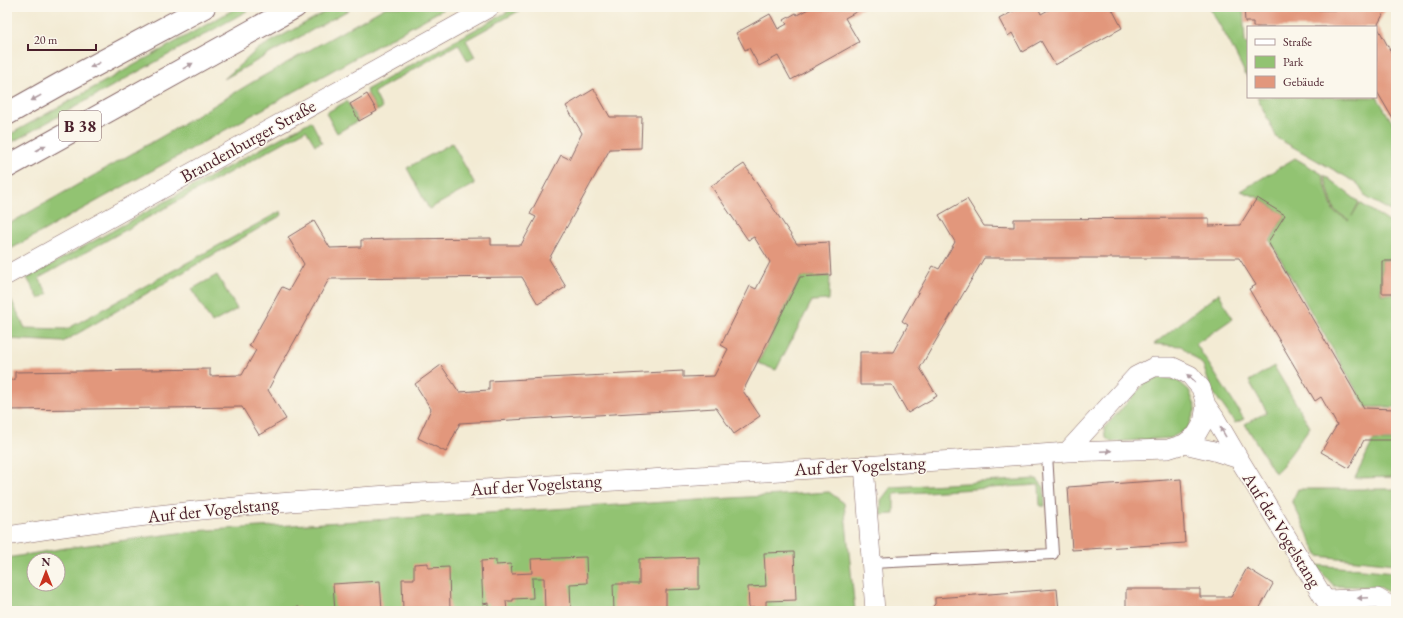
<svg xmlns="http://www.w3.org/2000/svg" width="1403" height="618" viewBox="0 0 1403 618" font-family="'EB Garamond',serif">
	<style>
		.green { fill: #92c372; stroke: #6e714e; fill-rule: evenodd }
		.building { fill: #e2977c }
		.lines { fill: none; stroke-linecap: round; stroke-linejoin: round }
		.lane-casing { stroke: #856666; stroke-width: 12 }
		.street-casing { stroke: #856666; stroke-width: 20 }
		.highway-casing { stroke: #856666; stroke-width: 24 }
		.lane { stroke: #fff; stroke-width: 10 }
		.street { stroke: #fff; stroke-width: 19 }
		.highway { stroke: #fff; stroke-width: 22 }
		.oneway { fill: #ae9aa0 }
		.labels { text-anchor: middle; stroke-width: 3; stroke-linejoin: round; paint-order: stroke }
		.shield { fill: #fbf7ec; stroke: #7f6065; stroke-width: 1 }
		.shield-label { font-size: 17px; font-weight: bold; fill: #4a1f2b }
		.street-label { font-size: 18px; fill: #4a1f2b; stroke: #fbf7ec }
	</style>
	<rect width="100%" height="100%" fill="#fbf7ec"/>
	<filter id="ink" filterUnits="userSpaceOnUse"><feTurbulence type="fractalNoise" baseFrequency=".025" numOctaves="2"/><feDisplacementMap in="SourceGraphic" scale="8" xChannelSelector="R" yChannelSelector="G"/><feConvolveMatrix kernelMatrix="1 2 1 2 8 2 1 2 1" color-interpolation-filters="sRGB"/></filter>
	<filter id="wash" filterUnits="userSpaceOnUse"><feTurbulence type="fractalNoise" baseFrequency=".012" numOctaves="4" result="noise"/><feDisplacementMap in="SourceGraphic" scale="16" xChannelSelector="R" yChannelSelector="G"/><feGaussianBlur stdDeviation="0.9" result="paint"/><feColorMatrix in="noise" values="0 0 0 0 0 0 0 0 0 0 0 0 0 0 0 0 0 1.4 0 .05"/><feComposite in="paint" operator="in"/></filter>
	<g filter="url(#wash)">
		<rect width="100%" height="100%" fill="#f3ebd4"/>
		<path class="green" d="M238 7H254L7 145V136Z
			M334 7H354L224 79 258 49Z
			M386 7H447L7 251V225L168 133 251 83Z
			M516 7H526L466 40 475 57 468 61 458 44 374 92 382 108 377 111 366 90Z
			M1209 7H1243L1245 43 1248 44V79L1230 43Z
			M1376 95 1396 129V214L1366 197 1357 183 1277 138 1257 97H1376Z
			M347 101 358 121 337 133 326 113Z
			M311 121 322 142 315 145 306 130 39 278 48 294 39 299 27 278Z
			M452 143 475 184 429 209 407 168Z
			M1295 158 1322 174 1333 211 1349 220 1334 210 1324 175 1359 202 1352 216 1360 203 1394 225V260H1382L1381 294H1396V407H1366L1270 241 1285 215 1257 197 1241 191Z
			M281 211 282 215 63 342 7 339V291L25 328 67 329Z
			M217 275 237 309 212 323 192 289Z
			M830 276 829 300 812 301 776 370 758 363 801 277Z
			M1219 293 1232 319 1196 344 1244 419 1235 423 1211 389 1203 365 1181 346 1154 344Z
			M1274 366 1310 427 1282 466 1275 473 1245 424 1267 412 1249 381Z
			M1162 377 1177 380 1189 390 1196 408 1188 428 1171 438 1111 442 1105 437 1104 428 1146 382Z
			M1373 441H1396V477L1355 478Z
			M1037 479 1044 487 1045 506H1040L1039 485 894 494V514L881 515V500L891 487Z
			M1298 489H1396V564L1318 556 1292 501Z
			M829 492 844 503 855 611H7V558L66 548 194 531ZM34 560H58V584H34Z
			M1315 565 1396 572V597L1380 587 1334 586Z"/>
		<g id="blocks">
			<path class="building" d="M812 7H819L820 9 823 7H863V8L845 18 859 42 791 80 778 56 759 66 749 48 745 50 736 33 770 14 778 29 787 24 784 20 796 13 797 15Z
				M1021 7H1038L1041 14 1050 9 1049 7H1111L1122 28 1055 65 1041 41 1022 52 1012 33 1008 36 999 19Z
				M1244 7H1318V10H1349L1351 7H1387L1377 26 1391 52 1396 49V124L1376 90V27H1253V22H1245Z
				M594 89 610 117H642L641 148 610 149 549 259 566 287 538 304 522 277 329 279 279 369 268 390 286 419 259 435 242 407 7 410V380H15V372L210 369V376L242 375 256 350 249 346 282 287 289 290 304 264 288 237 314 221 330 248 361 247V240L393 239 491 238V245H521L536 217 530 214 561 155 569 159 582 133 566 106Z
				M367 94 377 111 359 121 350 104Z
				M744 164 797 244 829 242 831 275 800 277 743 391 760 416 734 434 716 408 460 423 446 452 418 438 431 409 415 384 441 365 459 392 489 390V381L683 371V377L714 376 728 349 721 345 750 286 756 289 770 262 754 237 748 240 711 186Z
				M1257 198 1285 215 1268 242 1364 408 1396 409V440H1364L1349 468 1321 452 1337 425 1321 397 1315 401 1249 289 1256 285 1239 258H984L920 368 937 396 908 413 892 385H860V352H893L908 325 902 321 933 266 939 269 955 242 939 215 967 199 984 226 1014 227V219L1209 218V226L1240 225Z
				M1382 261H1396V293H1382Z
				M1181 479 1185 543 1072 550 1068 487Z
				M794 552 796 600 766 601V607L749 608 748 587 766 586 764 553Z
				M586 557 587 583 570 584 571 611H545L544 578H532L533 598 513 599V601H506L507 611H488V603L483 604 481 561 496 560V565L511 564 512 574 532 573 531 559Z
				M699 557V589L666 590V610L614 611 613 584H639V559Z
				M428 563V568L449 567 450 611H403L402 579H414V564Z
				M1247 568 1273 584 1258 611H1135V608H1126V589H1200V597H1231Z
				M380 581 382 611H335L333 584Z
				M1057 589 1059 611H929L935 604V598Z
				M299 607V611H268V610Z"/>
		</g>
	</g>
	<g filter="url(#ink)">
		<use href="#blocks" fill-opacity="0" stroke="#856666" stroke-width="1"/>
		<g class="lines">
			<defs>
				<path id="lane" d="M872 563 1053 554 1047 454"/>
				<path id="street" d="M7 275 490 7
					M1206 405 1215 418 1239 459 1332 611
					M1184 444 1214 451 1239 459
					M864 465 875 611
					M7 536C160 510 315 499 470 490 669 477 868 467 1067 452L1168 449 1184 444 1196 435 1203 423 1206 405 1201 388 1190 375 1173 367H1154L1136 376 1067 452
					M1326 600 1377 598 1394 608 1395 611"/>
				<path id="highway" d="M7 114 64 82 204 7
					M7 167 295 7"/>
			</defs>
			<use href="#lane" class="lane-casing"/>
			<use href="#street" class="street-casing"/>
			<use href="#highway" class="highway-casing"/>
			<use href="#lane" class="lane"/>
			<use href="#street" class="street"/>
			<use href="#highway" class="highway"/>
		</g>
		<defs><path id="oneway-solid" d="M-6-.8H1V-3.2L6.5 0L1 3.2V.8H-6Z"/></defs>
		<g class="oneway">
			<use href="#oneway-solid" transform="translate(95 65) rotate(152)"/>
			<use href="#oneway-solid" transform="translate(188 66) rotate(-29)"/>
			<use href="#oneway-solid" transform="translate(36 98) rotate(151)"/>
			<use href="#oneway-solid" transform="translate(41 148) rotate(-29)"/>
			<use href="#oneway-solid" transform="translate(1191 378) rotate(-138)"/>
			<use href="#oneway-solid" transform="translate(1223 432) rotate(-120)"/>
			<use href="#oneway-solid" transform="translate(1106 451) rotate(-2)"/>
			<use href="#oneway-solid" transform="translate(1363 598) rotate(178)"/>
		</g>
	</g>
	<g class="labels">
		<rect class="shield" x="59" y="111" width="42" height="30" rx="3"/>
		<g class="shield-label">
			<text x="80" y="132">B 38</text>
		</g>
		<g class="street-label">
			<text transform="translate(248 141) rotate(-29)" y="6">Brandenburger Straße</text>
			<text transform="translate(860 466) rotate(-3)" y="6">Auf der Vogelstang</text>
			<text transform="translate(536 485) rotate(-4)" y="6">Auf der Vogelstang</text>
			<text transform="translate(213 510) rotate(-6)" y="6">Auf der Vogelstang</text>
			<text transform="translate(1282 530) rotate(58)" y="6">Auf der Vogelstang</text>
		</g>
	</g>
	<rect width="1403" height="618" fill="none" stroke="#fbf7ec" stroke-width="24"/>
	<rect x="1247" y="26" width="130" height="72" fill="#fbf7ec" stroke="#b4a19f"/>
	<rect x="1255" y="39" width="20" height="6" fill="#ffffff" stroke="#b4a19f"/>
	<text x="1283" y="46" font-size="12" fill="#4a1f2b">Straße</text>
	<rect x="1255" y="56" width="20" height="12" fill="#92c372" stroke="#b4a19f"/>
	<text x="1283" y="66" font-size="12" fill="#4a1f2b">Park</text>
	<rect x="1255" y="76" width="20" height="12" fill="#e2977c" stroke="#b4a19f"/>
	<text x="1283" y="86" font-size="12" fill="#4a1f2b">Gebäude</text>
	<g transform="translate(46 572)"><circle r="19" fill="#fbf7ec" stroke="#b4a19f"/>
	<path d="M0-3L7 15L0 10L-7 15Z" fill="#c8321e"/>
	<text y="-6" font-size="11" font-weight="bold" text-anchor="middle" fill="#4a1f2b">N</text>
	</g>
	<path d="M28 44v6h68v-6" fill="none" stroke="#4a1f2b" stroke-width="2"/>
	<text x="34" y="44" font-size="12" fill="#4a1f2b" stroke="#fbf7ec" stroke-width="3" paint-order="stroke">20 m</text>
</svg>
